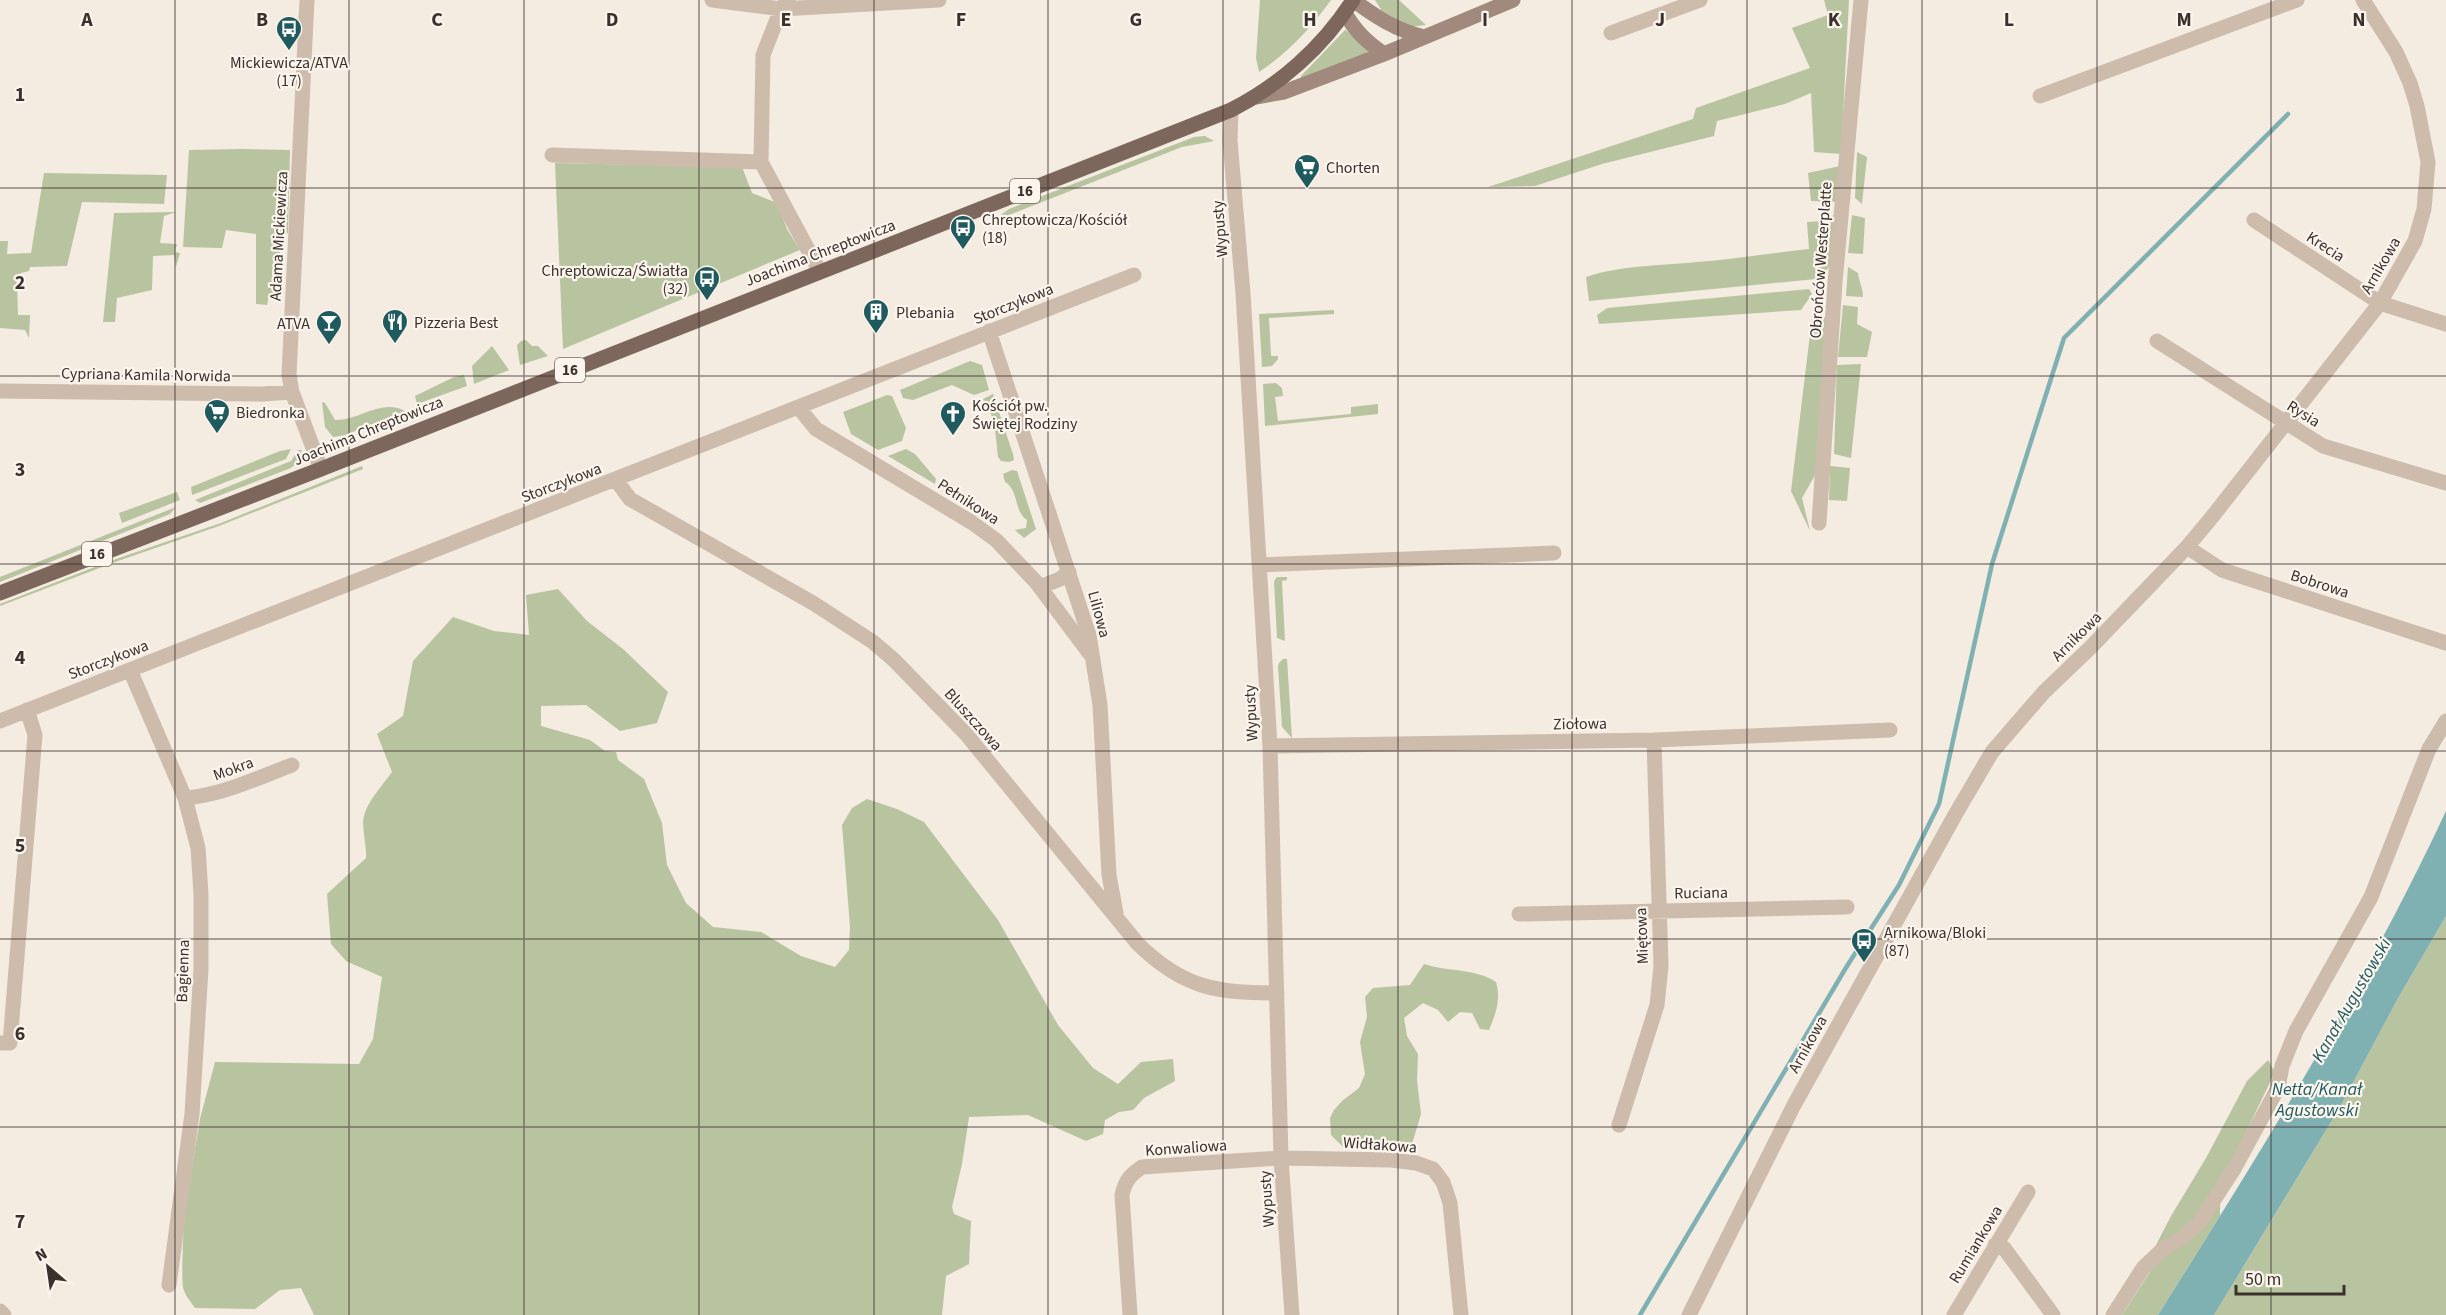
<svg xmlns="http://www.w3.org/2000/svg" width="2446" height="1315" viewBox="0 0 2446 1315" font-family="'Source Sans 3',sans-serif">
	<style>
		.green { fill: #b8c4a0 }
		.water { fill: #7fb0b2 }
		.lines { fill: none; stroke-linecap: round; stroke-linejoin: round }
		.stream { stroke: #7fb0b2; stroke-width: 4.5 }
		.street { stroke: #cdbbac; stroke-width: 15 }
		.secondary { stroke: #a18a7d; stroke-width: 15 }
		.primary { stroke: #7d675c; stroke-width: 15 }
		.grid { fill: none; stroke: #3b302b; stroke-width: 1.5; stroke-opacity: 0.55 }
		.labels { text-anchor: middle; stroke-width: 4.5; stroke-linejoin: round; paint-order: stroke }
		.shield { fill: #fbf5ee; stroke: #756b66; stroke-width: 1.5 }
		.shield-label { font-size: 15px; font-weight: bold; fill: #3b302b }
		.poi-label { font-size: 16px; fill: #3b302b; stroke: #fbf5ee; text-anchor: start }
		.street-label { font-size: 16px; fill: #3b302b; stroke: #fbf5ee }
		.water-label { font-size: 18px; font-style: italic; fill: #1f5a5e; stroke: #fbf5ee }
		.grid-label { font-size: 20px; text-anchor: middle; font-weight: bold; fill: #3b302b; stroke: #fbf5ee; stroke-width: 4.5; stroke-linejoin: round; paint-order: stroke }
	</style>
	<rect width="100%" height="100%" fill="#f4ebe1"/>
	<path class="green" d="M1260 0H1331C1310 29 1289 52 1259 72L1256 58Z
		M1375 0H1399L1426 25 1409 27 1382 11Z
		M1824 0H1849L1841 154 1814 152 1811 93 1785 104 1717 121 1714 136 1602 164 1535 186 1488 187 1693 119 1696 108 1810 68 1792 28 1828 15Z
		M1345 30C1349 31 1365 48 1370 53L1301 79V76Z
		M1205 136 1214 141 1182 147 989 223 1009 209 1194 137Z
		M241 149 290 150 288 233 280 236V292L269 296 267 305 256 304V234L226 230 222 248 183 247 189 150Z
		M1857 152 1867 157 1862 204 1855 198Z
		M555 163 742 167 752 193 777 203 787 229 800 250 563 349Z
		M1840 166 1838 202 1811 201 1808 173Z
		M44 173 167 175 164 204 82 202 67 266 30 267 29 271 21 273 17 280 18 315H30L29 338 25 330 0 328V241H8L7 254 31 253Z
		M176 212 164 216 160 243 177 244 175 252 180 253 176 267 174 255 153 256 152 290 117 298 115 322H103L114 213Z
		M1836 214C1834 237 1839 267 1816 279L1589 301 1586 277C1621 265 1661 266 1697 262 1735 259 1771 253 1809 249L1807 222 1823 221Z
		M1852 215 1865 218 1863 254 1848 253Z
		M1848 267 1858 273C1859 282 1863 287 1863 297L1846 296Z
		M1809 289 1812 294 1801 310 1599 324 1597 315 1607 308Z
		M1843 305 1858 307 1857 324 1872 332 1867 357H1838Z
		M1334 310V314L1269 318 1271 356H1278V359L1272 366 1262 367 1259 314Z
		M1818 314 1826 318 1818 470 1802 498 1810 531 1791 491 1812 318Z
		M526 340 532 346H538L548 356 520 365 517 345 521 341Z
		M492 346 509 370 474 384 472 366Z
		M970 361 982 365 989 390 974 395 952 385 913 400 903 398 900 390Z
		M1861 364 1851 458 1834 454 1837 365Z
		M464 375 467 386 417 404 415 396 454 377Z
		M1276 383 1282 388 1283 396 1275 397 1278 421 1351 414V407L1378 404V414L1265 426 1263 384Z
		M993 394 1013 454 1014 460 1009 462 1001 461 998 457 994 420 983 399Z
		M887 395 892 396 906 428 902 441 878 450 851 434 843 412Z
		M322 402 325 403 335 420C358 421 382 398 405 411L345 435 333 437 325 427Z
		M291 449 286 459 192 495 191 487 280 451Z
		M906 449 915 454 936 479 935 484 888 456Z
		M298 450H302L297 463 291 468 200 503 195 500 291 461Z
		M362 466 363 469 219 526 118 561 0 606V604L110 561 221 523Z
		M1830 466 1850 468 1847 501 1829 500Z
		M1012 470 1017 471 1036 529 1024 538 1015 530 1026 528 1027 520C1014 512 1019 490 1005 482L1003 474Z
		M177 492 180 500 122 523 119 513Z
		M176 507 170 514 0 582V577Z
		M1277 577H1287V580L1282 581 1285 641 1277 638 1274 581Z
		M558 589 587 621 623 649 668 692 657 723 620 731 586 705 541 706V726L590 740 605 751 616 752 618 760 644 779 662 823 667 865 686 903 713 927 761 932 801 956 835 967 849 950 850 927 842 825 852 808 867 799 897 809 924 822 998 920 1058 1025 1093 1068 1118 1084 1141 1062 1173 1059 1175 1081 1144 1098 1133 1110 1119 1112 1105 1120 1103 1134 1086 1141 1028 1115 969 1117 962 1164 952 1207 954 1214 971 1221 969 1264 946 1276 942 1315H314L301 1288 280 1290 255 1309 195 1308C191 1302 184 1294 183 1287 181 1276 184 1204 187 1196L200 1119 215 1062 359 1064 373 1039 382 977 346 961 331 944 327 894 366 858C367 846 361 826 364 816 368 800 383 785 392 772L377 734 403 716 413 661 453 617 494 631 529 635 526 595Z
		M1283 659H1287L1292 738 1282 727 1278 666 1279 663Z
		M2446 916V1315H2214L2340 1107 2397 1000Z
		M1424 964C1448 972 1475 968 1496 982 1501 1000 1496 1013 1489 1030L1480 1029 1472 1013 1460 1012 1448 1022 1438 1010 1423 1003 1404 1018 1407 1036 1418 1054 1417 1080 1421 1114 1412 1144 1363 1149 1343 1147 1331 1135 1330 1118 1334 1110 1342 1101 1359 1088 1365 1074 1360 1042 1367 1017 1365 997 1373 988 1410 985Z
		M2268 1060 2275 1072 2220 1186V1216L2158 1315H2122L2155 1264 2156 1245 2171 1216 2206 1158 2247 1081Z"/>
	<path class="water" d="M2446 811V916L2397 1000 2340 1107 2214 1315H2158C2260 1153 2365 985 2446 811Z"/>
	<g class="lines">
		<path class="stream" d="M1640 1315 1847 966 1899 885 1939 804 1992 564 2064 338 2288 114"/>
		<path class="street" d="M307 0 289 375 292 392 321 469
			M712 0 781 9 939 0
			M788 0 781 9 763 55 761 162 820 272
			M1611 33 1700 0
			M2040 96 2297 0
			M1231 110 1230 141 1243 293 1270 746 1281 1158 1292 1315
			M552 155 761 162
			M2254 220 2380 303 2446 324
			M989 331 1089 635 1100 705 1109 875 1116 913
			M2157 341 2323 446 2446 483
			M0 391 262 394 292 392
			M799 408 816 429 971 522 996 540 1036 582 1090 654
			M616 480 630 499 813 603 873 642 894 660 966 734 1138 944C1183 988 1216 993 1277 993
			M1819 523 1835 282 1861 0
			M2187 547 2222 570 2446 643
			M1260 565 1554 553
			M1040 587 1060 579 1069 572
			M130 670 185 798 198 848 201 894V969L192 1114 169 1285
			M0 721 1134 275
			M1270 746 1654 740 1890 730
			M185 798C223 795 257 778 292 765
			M1519 914 1847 907
			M0 1043H10L35 735 27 710
			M1619 1125 1657 1005 1661 966 1654 740
			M1995 1245 2004 1248 2053 1315
			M0 1311 4 1315
			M1130 1315 1122 1195C1125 1181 1130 1175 1142 1167L1281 1158 1391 1160 1416 1163 1433 1169 1443 1182 1450 1203 1461 1315
			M1689 1315 1794 1105 1955 815 1992 752 2044 692 2091 647 2187 547 2212 517 2380 303 2415 241 2424 209 2428 162 2417 106 2410 83 2396 52 2363 0
			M1954 1315 2028 1192
			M2113 1315 2143 1268 2164 1248 2182 1238 2199 1223 2234 1169 2278 1088 2282 1066 2296 1031 2371 897 2429 749 2446 721"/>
		<path class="secondary" d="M1353 0C1376 17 1396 30 1424 37
			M1345 13C1355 31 1367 42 1384 54
			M1256 97 1284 92 1384 54 1513 0"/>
		<path class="primary" d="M0 593 321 469 1231 110C1280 85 1323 47 1353 0"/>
	</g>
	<path class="grid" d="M175 0V1315M349 0V1315M524 0V1315M699 0V1315M874 0V1315M1048 0V1315M1223 0V1315M1398 0V1315M1572 0V1315M1747 0V1315M1922 0V1315M2097 0V1315M2271 0V1315M0 188H2446M0 376H2446M0 564H2446M0 751H2446M0 939H2446M0 1127H2446"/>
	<defs>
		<symbol id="bus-pin" viewBox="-11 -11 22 30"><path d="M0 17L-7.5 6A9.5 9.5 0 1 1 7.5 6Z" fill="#1f5a5e" stroke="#fbf5ee"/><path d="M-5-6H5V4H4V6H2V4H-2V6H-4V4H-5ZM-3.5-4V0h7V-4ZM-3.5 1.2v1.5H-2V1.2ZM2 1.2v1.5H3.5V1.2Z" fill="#fff"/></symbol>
		<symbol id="supermarket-pin" viewBox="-11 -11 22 30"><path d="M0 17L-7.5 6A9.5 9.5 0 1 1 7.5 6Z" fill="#1f5a5e" stroke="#fbf5ee"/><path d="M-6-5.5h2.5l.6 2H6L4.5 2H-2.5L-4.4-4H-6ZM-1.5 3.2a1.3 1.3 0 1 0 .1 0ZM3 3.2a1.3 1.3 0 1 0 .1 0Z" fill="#fff"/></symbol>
		<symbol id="building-pin" viewBox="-11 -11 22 30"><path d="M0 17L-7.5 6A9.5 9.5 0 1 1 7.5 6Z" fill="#1f5a5e" stroke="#fbf5ee"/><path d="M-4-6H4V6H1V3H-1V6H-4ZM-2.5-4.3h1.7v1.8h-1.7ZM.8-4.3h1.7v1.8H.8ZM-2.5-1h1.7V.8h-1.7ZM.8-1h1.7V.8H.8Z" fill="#fff"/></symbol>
		<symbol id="restaurant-pin" viewBox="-11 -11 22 30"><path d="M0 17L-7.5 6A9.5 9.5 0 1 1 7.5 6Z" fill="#1f5a5e" stroke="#fbf5ee"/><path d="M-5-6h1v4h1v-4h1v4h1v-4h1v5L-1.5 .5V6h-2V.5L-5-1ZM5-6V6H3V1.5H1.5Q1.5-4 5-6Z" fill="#fff"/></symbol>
		<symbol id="bar-pin" viewBox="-11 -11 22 30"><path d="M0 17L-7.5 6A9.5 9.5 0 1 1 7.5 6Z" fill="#1f5a5e" stroke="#fbf5ee"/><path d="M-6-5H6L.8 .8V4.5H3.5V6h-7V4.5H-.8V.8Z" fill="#fff"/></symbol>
		<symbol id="church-pin" viewBox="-11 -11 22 30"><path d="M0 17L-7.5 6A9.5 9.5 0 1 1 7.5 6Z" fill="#1f5a5e" stroke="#fbf5ee"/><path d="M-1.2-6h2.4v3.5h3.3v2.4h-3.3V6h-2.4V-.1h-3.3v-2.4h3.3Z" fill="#fff"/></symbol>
	</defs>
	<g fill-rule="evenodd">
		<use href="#bus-pin" x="274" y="14" width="30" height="40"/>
		<use href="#supermarket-pin" x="1292" y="152" width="30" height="40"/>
		<use href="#bus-pin" x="948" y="213" width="30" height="40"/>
		<use href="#bus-pin" x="692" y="264" width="30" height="40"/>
		<use href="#building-pin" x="861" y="297" width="30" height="40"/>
		<use href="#restaurant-pin" x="380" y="307" width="30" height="40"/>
		<use href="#bar-pin" x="314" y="308" width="30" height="40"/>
		<use href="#supermarket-pin" x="202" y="397" width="30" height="40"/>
		<use href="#church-pin" x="938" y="399" width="30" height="40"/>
		<use href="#bus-pin" x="1849" y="926" width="30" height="40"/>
	</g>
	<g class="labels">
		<g class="shield">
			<rect x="1010" y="179" width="30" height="24" rx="4.5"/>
			<rect x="555" y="358" width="30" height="24" rx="4.5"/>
			<rect x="82" y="542" width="30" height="24" rx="4.5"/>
		</g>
		<g class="shield-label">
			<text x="1025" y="196">16</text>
			<text x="570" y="375">16</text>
			<text x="97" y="559">16</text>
		</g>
		<g class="poi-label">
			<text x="289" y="68" text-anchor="middle">Mickiewicza/ATVA<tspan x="289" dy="18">(17)</tspan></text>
			<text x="1326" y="173">Chorten</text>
			<text x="982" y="225">Chreptowicza/Kościół<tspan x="982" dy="18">(18)</tspan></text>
			<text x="688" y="276" text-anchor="end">Chreptowicza/Światła<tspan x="688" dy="18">(32)</tspan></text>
			<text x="896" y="318">Plebania</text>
			<text x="414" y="328">Pizzeria Best</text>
			<text x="310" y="329" text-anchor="end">ATVA</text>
			<text x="972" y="411">Kościół pw.<tspan x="972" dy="18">Świętej Rodziny</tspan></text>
			<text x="236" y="418">Biedronka</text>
			<text x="1884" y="938">Arnikowa/Bloki<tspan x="1884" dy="18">(87)</tspan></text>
		</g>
		<g class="street-label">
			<text transform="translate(1219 229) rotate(-95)" y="6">Wypusty</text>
			<text transform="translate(278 236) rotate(-87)" y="6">Adama Mickiewicza</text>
			<text transform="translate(2326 246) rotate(33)" y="6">Krecia</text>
			<text transform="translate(820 252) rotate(-21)" y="6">Joachima Chreptowicza</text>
			<text transform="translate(1820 260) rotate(-86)" y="6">Obrońców Westerplatte</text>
			<text transform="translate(2380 265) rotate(-60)" y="6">Arnikowa</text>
			<text transform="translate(1013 303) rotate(-22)" y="6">Storczykowa</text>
			<text transform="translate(146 374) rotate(1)" y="6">Cypriana Kamila Norwida</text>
			<text transform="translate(2304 413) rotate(32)" y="6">Rysia</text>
			<text transform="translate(368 430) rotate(-22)" y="6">Joachima Chreptowicza</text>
			<text transform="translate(561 482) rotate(-21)" y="6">Storczykowa</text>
			<text transform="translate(969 501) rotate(33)" y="6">Pełnikowa</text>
			<text transform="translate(2320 583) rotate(18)" y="6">Bobrowa</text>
			<text transform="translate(1100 614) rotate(75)" y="6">Liliowa</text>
			<text transform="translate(2076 636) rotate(-45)" y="6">Arnikowa</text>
			<text transform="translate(108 659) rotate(-21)" y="6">Storczykowa</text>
			<text transform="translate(1250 713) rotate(-93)" y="6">Wypusty</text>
			<text transform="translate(974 719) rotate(48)" y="6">Bluszczowa</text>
			<text transform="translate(1580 723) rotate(-1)" y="6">Ziołowa</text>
			<text transform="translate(233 768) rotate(-20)" y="6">Mokra</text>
			<text transform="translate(1701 892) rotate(-1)" y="6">Ruciana</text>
			<text transform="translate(1641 936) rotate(-92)" y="6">Miętowa</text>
			<text transform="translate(182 971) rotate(-88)" y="6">Bagienna</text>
			<text transform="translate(1807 1044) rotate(-61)" y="6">Arnikowa</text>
			<text transform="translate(1380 1144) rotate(4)" y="6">Widłakowa</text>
			<text transform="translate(1186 1147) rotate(-4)" y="6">Konwaliowa</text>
			<text transform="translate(1266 1199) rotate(-94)" y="6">Wypusty</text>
			<text transform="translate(1975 1244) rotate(-59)" y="6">Rumiankowa</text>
		</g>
		<g class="water-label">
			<text transform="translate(2351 1000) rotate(-60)" y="6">Kanał Augustowski</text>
			<text x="2317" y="1095">Netta/Kanał<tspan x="2317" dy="21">Agustowski</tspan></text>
		</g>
	</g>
	<g class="grid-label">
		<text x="87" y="26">A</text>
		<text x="262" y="26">B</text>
		<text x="437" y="26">C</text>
		<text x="612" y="26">D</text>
		<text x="786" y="26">E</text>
		<text x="961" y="26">F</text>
		<text x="1136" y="26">G</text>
		<text x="1310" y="26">H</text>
		<text x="1485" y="26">I</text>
		<text x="1660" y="26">J</text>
		<text x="1834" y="26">K</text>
		<text x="2009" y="26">L</text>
		<text x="2184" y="26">M</text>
		<text x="2359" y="26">N</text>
		<text x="20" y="101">1</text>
		<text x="20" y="289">2</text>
		<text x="20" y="476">3</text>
		<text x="20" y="664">4</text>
		<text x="20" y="852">5</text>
		<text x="20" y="1040">6</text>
		<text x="20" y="1228">7</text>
	</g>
	<g transform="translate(48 1267) rotate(331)" stroke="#fbf5ee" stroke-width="4.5" paint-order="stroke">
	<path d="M0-4.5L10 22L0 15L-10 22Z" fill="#3b302b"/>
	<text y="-9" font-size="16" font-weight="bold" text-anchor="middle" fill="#3b302b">N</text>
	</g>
	<path d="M2236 1285v9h108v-9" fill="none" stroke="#3b302b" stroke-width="3"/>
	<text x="2245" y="1285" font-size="18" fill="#3b302b" stroke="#fbf5ee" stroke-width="4.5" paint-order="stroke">50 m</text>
</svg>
